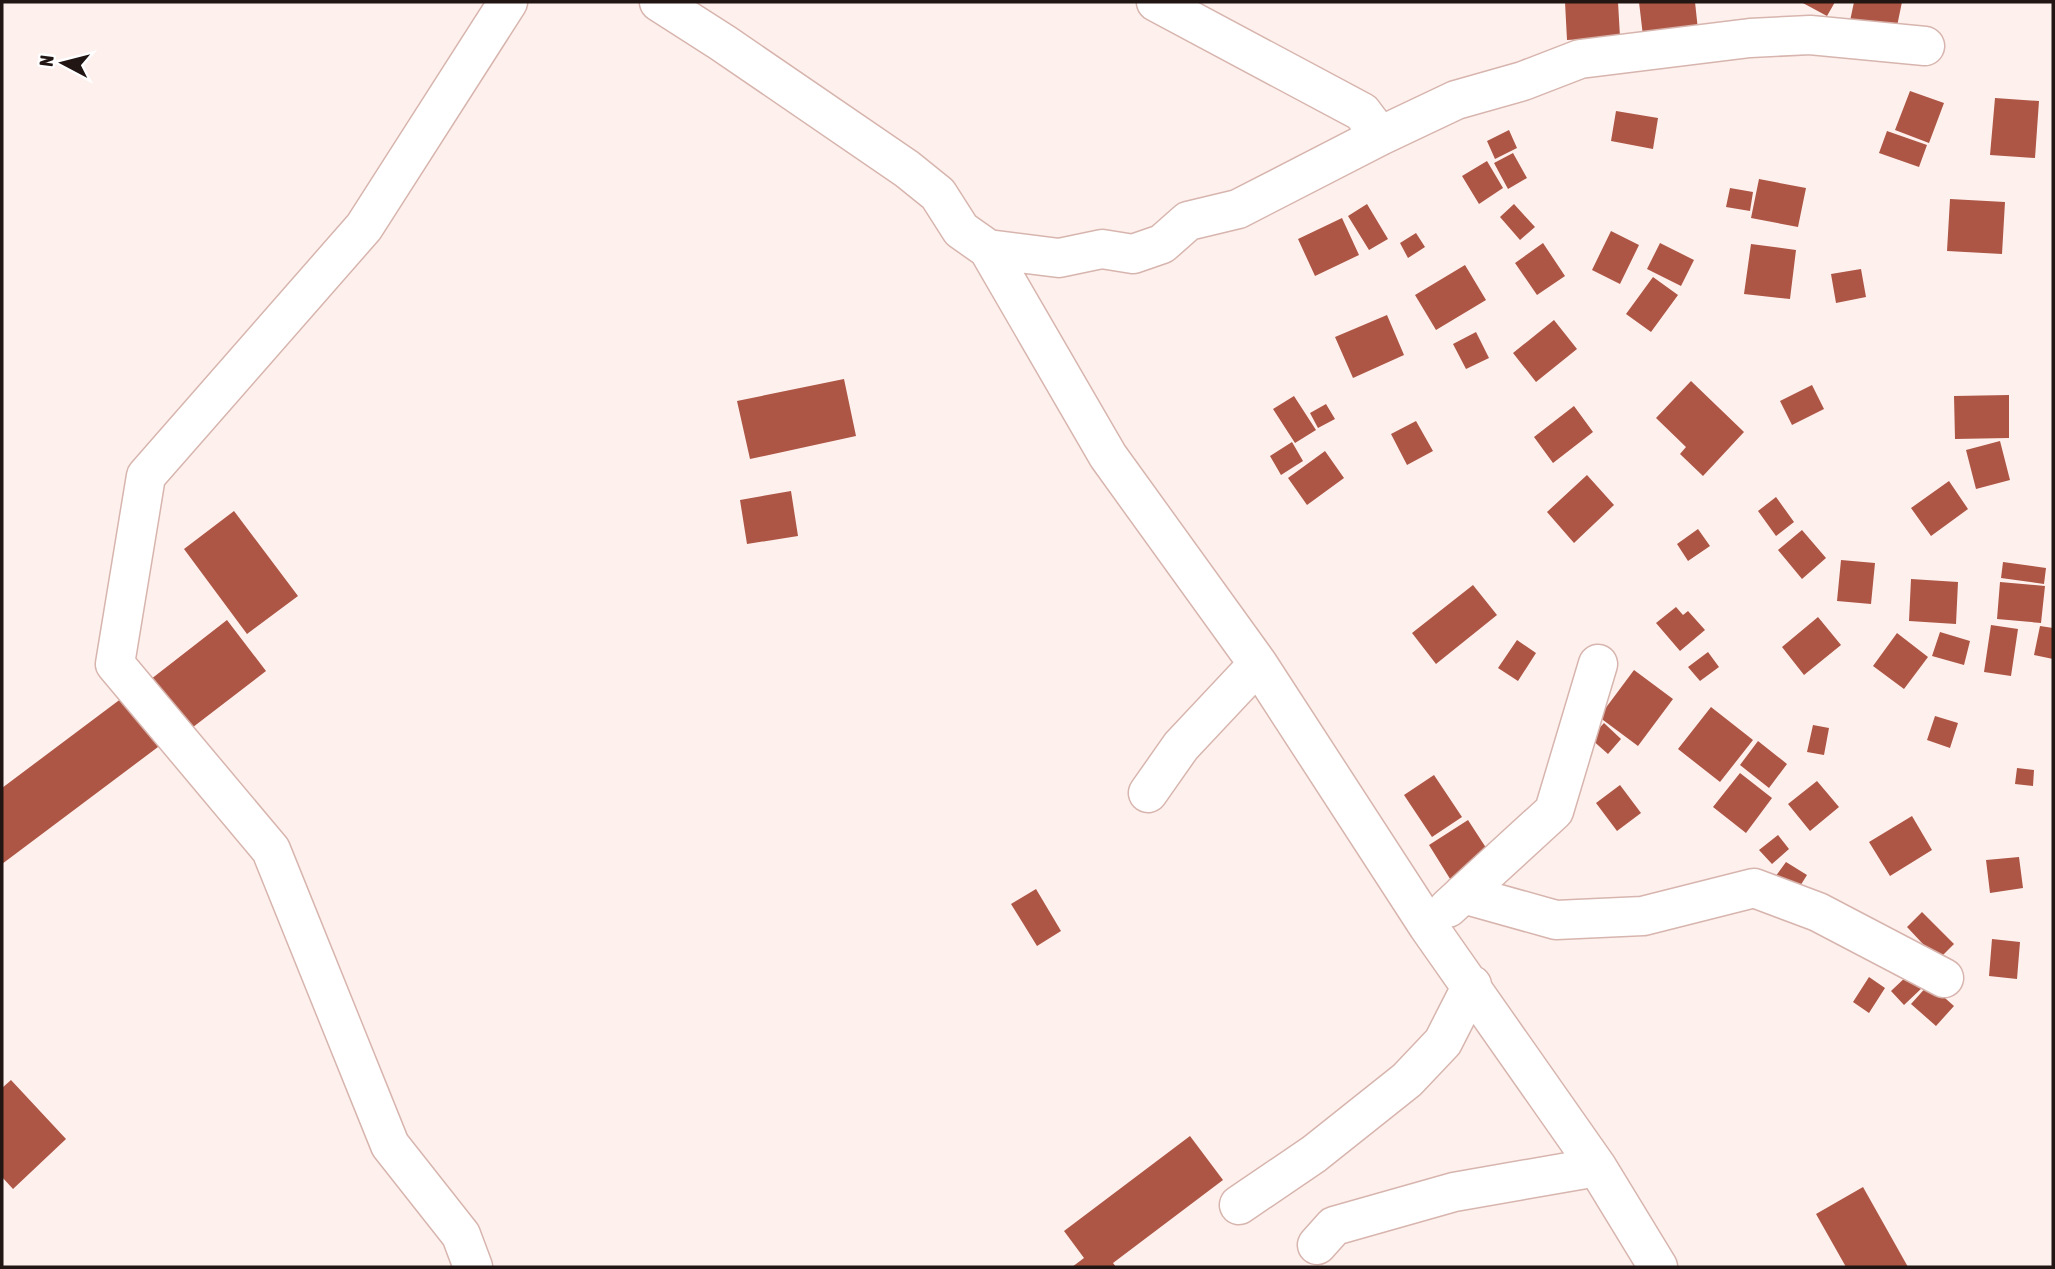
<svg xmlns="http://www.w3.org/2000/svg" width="2055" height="1269" viewBox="0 0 2055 1269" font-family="'Asap Condensed',sans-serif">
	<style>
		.building { fill: #ad5645 }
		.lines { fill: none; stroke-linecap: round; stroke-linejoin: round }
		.minor-casing { stroke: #d7b5ae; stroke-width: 41 }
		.minor { stroke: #fff; stroke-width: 38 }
	</style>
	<rect width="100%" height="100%" fill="#fef0ed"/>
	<path class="building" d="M1565 2H1618L1620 37 1567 40Z
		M1639 2H1695L1698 30 1643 36Z
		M1801 2H1835L1827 16Z
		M1854 2H1902L1896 31 1850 21Z
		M1910 91 1944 103 1929 143 1895 130Z
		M1995 98 2039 101 2035 158 1990 155Z
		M1616 111 1658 118 1653 149 1611 141Z
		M1509 130 1517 148 1495 159 1487 141Z
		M1887 131 1927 145 1919 167 1879 153Z
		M1513 153 1527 178 1508 189 1494 163Z
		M1487 161 1503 188 1479 204 1462 176Z
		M1759 179 1806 188 1798 227 1751 218Z
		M1730 188 1753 192 1750 211 1726 207Z
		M1950 199 2005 202 2002 254 1947 251Z
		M1367 204 1388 239 1369 250 1348 216Z
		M1514 204 1535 227 1520 240 1500 217Z
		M1342 218 1359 255 1315 276 1298 239Z
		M1611 231 1639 245 1620 284 1592 270Z
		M1416 233 1425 247 1408 258 1400 243Z
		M1543 243 1565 276 1537 295 1515 263Z
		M1660 243 1694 260 1681 286 1647 269Z
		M1751 244 1796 250 1790 299 1744 294Z
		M1465 265 1486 300 1436 330 1415 295Z
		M1861 269 1866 297 1836 303 1831 274Z
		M1653 277 1678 295 1651 332 1626 314Z
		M1387 315 1404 355 1353 378 1335 337Z
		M1554 320 1577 349 1536 382 1513 353Z
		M1476 332 1489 358 1466 369 1453 344Z
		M844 379 856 436 750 459 737 401Z
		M1691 381 1744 432 1703 476 1680 454 1686 447 1656 418Z
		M1812 385 1824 409 1792 425 1780 401Z
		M2009 395V438L1955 439 1954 396Z
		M1294 396 1316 430 1295 443 1273 409Z
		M1326 404 1335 419 1318 428 1310 413Z
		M1574 406 1593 432 1553 463 1534 437Z
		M1416 421 1433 451 1407 465 1391 434Z
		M2000 441 2010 480 1976 489 1966 450Z
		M1292 442 1303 461 1281 475 1270 456Z
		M1325 451 1344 478 1307 505 1288 478Z
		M1587 475 1614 505 1574 543 1547 512Z
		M1949 481 1968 509 1931 536 1911 508Z
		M791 491 798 536 747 544 740 500Z
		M1776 497 1794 522 1776 536 1758 511Z
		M234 511 298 596 247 634 184 549Z
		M1698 529 1710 546 1688 561 1677 544Z
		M1802 530 1826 558 1802 579 1778 550Z
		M1841 560 1875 563 1871 604 1837 601Z
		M2003 562 2046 568 2044 584 2001 578Z
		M1911 579 1958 582 1956 624 1909 621Z
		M2000 582 2045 586 2041 623 1997 619Z
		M1473 585 1497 615 1436 664 1412 633Z
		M1676 607 1683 615 1688 611 1705 630 1680 651 1656 623Z
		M1818 617 1841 645 1804 675 1782 647Z
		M227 620 266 671 184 734 146 683Z
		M1991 625 2018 629 2011 676 1984 672Z
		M2040 626 2053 628V659L2034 655Z
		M1940 632 1970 641 1964 665 1932 656Z
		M1897 633 1928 657 1904 689 1873 666Z
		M1517 640 1536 653 1518 681 1498 668Z
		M1708 652 1719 667 1700 681 1688 667Z
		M1634 670 1673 699 1638 746 1599 717Z
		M134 689 170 738 2 864V788Z
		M1711 707 1753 740 1720 782 1678 749Z
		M1935 716 1958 723 1950 748 1927 740Z
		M1604 723 1621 739 1608 754 1590 738Z
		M1813 725 1829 728 1824 755 1807 752Z
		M1758 741 1787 764 1769 788 1740 765Z
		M2017 768 2034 770 2033 786 2015 784Z
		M1740 773 1772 798 1746 833 1713 807Z
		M1434 775 1462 817 1432 837 1404 795Z
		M1817 781 1839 807 1810 831 1788 804Z
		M1620 785 1641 813 1617 831 1596 803Z
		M1912 816 1932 850 1890 876 1869 842Z
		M1468 820 1492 857 1452 882 1429 845Z
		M1778 835 1789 849 1772 864 1759 850Z
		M2019 857 2023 888 1990 893 1986 860Z
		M1786 862 1807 875 1792 899 1770 884Z
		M1036 889 1061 931 1037 946 1011 904Z
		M1922 912 1954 944 1938 960 1907 927Z
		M1992 939 2020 942 2017 979 1989 976Z
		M1910 973 1923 987 1904 1005 1891 991Z
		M1869 977 1885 988 1869 1013 1853 1002Z
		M1929 984 1954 1006 1936 1026 1911 1004Z
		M11 1080 66 1139 13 1189 2 1177V1088Z
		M1190 1136 1223 1180 1113 1263 1116 1267H1072L1084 1258 1064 1231Z
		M1863 1187 1908 1267H1846L1816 1214Z"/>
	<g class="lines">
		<defs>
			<path id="minor" d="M659 2 723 43 907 169 938 194 961 230 988 249 1108 456 1258 664 1428 926 1597 1167 1658 1267
				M1156 2 1362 112 1380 136
				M988 249 1059 258 1102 249 1133 254 1162 244 1188 221 1238 209 1380 136 1456 100 1523 81 1580 59 1750 38 1810 35 1925 46
				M1148 793 1181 746 1258 664
				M1463 894 1556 920 1643 916 1754 888 1818 912 1944 978
				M1448 908 1554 811 1598 664
				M1239 1205 1314 1154 1407 1080 1443 1042 1472 985
				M1317 1245 1334 1226 1454 1192 1597 1167
				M473 1267 461 1235 390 1145 271 850 115 664 146 476 364 227 508 2"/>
		</defs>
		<use href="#minor" class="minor-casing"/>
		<use href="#minor" class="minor"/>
	</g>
	<rect width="2055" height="1269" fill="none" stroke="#211613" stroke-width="7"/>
	<g transform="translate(63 63) rotate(277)" stroke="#ffffff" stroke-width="5" paint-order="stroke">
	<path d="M0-5L12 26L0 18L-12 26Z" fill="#211613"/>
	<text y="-10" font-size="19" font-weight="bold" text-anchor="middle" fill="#211613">N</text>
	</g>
</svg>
